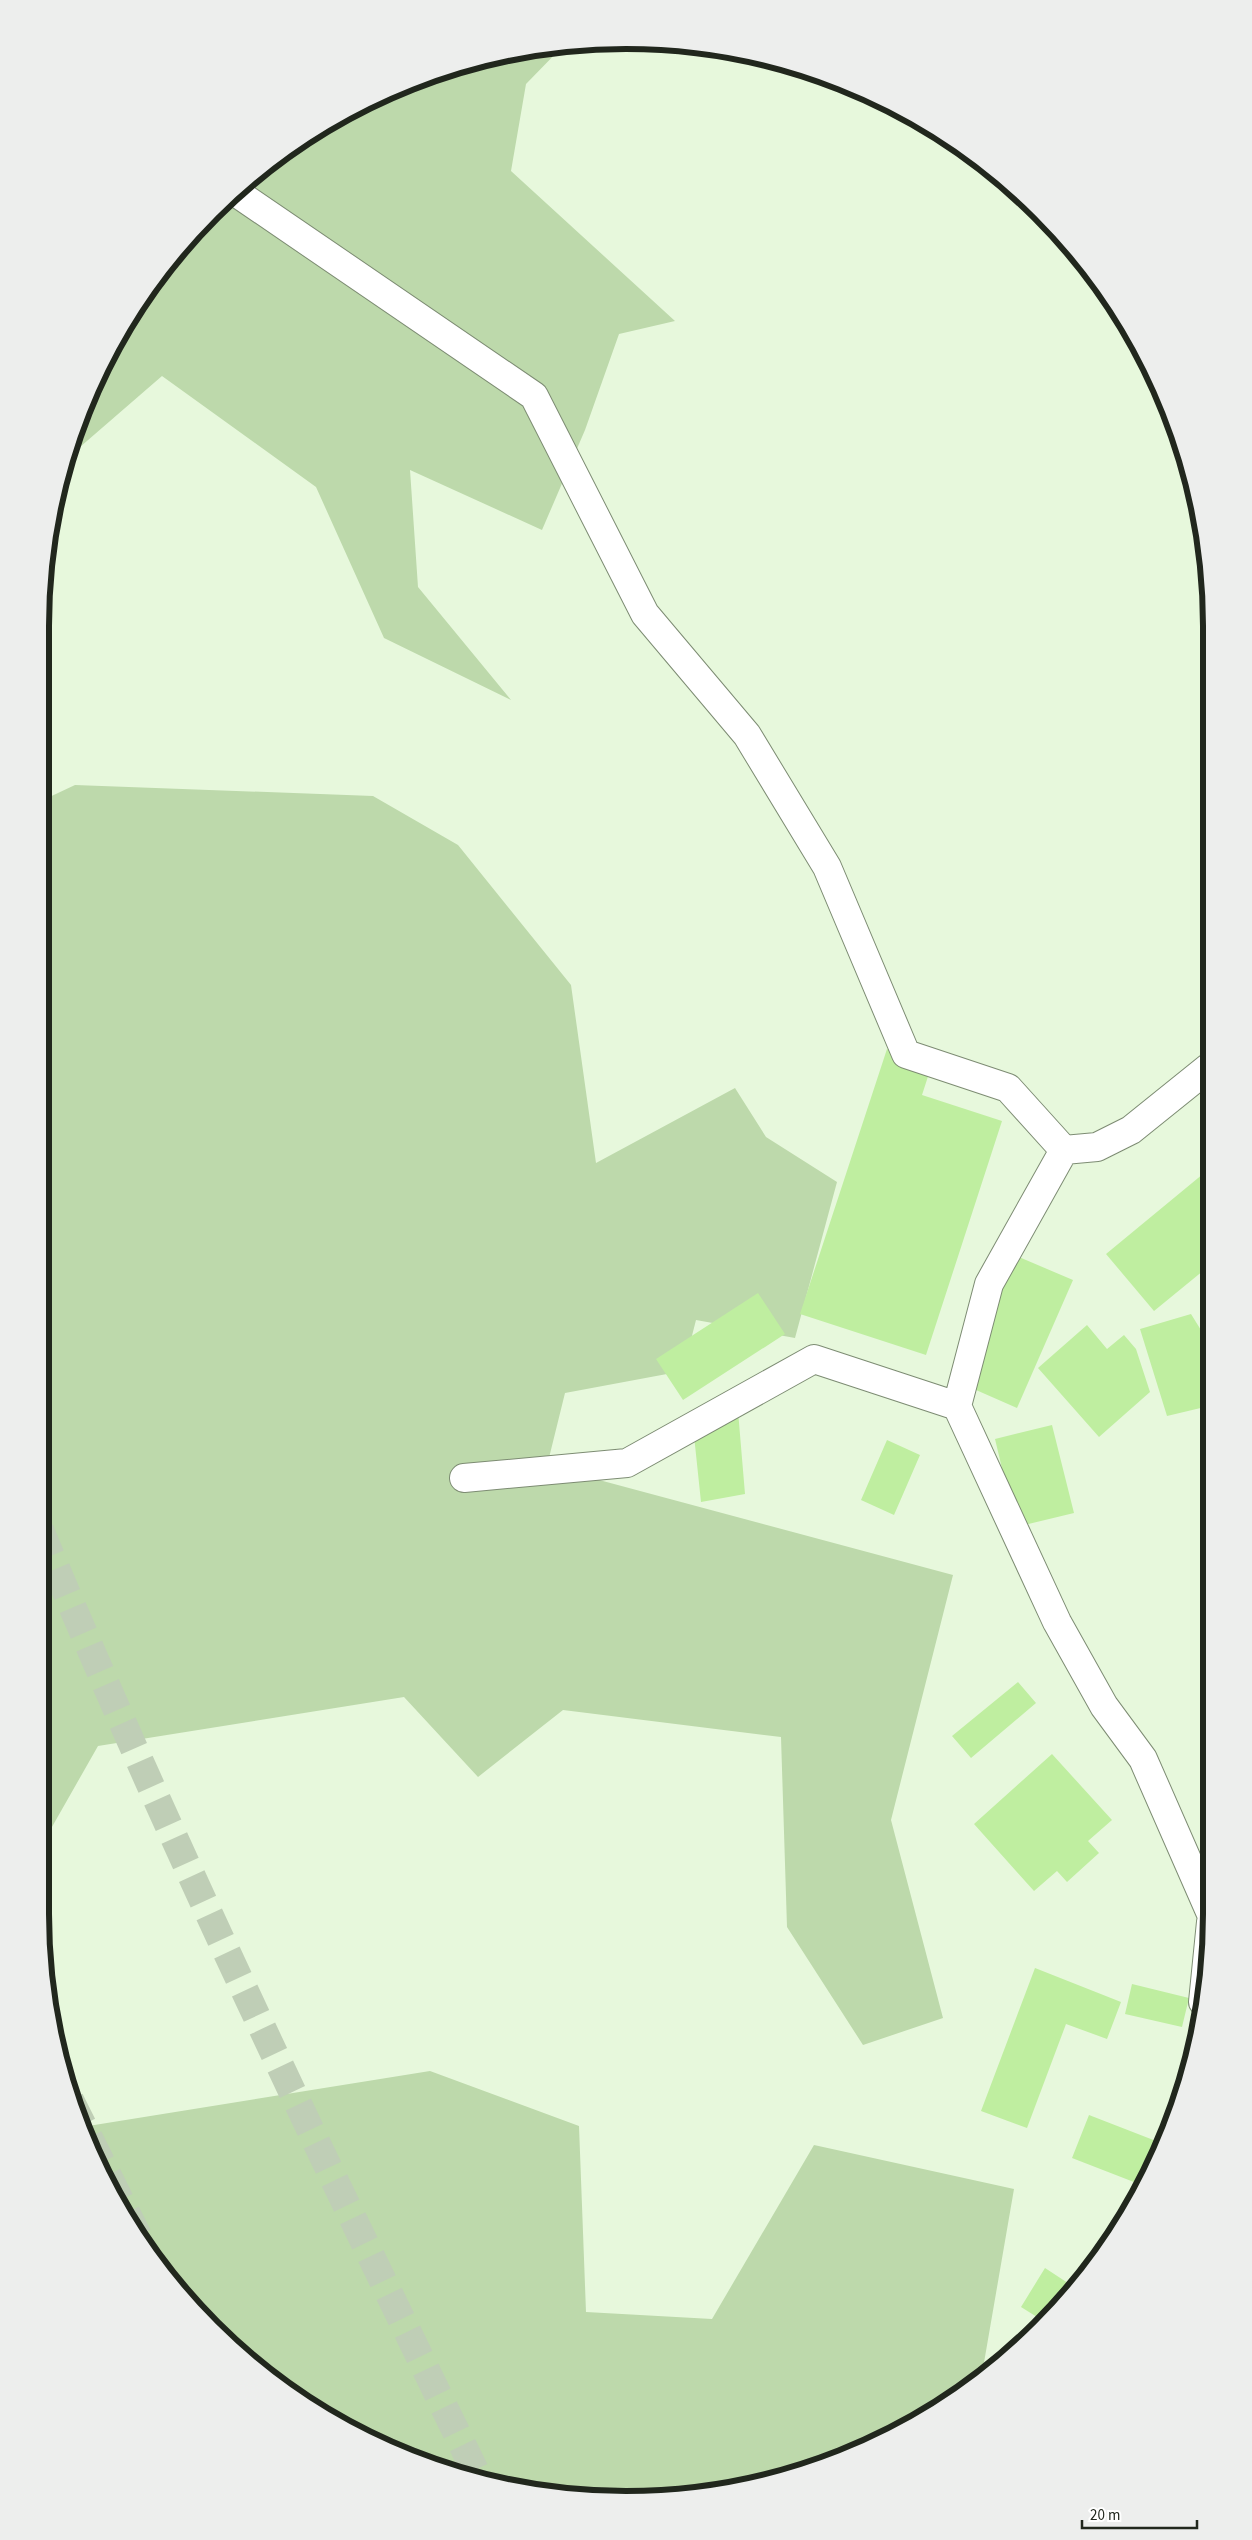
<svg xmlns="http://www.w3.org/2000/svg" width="1252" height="2540" viewBox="0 0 1252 2540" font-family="'Source Sans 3',sans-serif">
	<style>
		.green { fill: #bdd9ab }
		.building { fill: #bfeea0 }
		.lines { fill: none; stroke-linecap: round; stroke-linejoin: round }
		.trunk-tunnel { stroke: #bfceb6; stroke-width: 28; stroke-dasharray: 28 14; stroke-linecap: butt }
		.minor-casing { stroke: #7d8c73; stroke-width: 30 }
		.minor { stroke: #fff; stroke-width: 28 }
		.rim { fill: none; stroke: #21271d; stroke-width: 6 }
	</style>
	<rect width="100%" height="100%" fill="#e7f8dc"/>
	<path class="green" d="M549 45H564L526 84 511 171 675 321 619 334 585 430 542 530 410 470 418 587 511 700 384 638 316 487 162 376 65 460 100 367 161 270 239 186 333 119 437 71Z
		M75 785 373 796 458 845 571 985 596 1163 735 1088 766 1137 837 1182 795 1338 696 1320 683 1371 565 1393 547 1466 953 1575 891 1820 943 2018 863 2045 787 1927 781 1737 563 1710 478 1777 404 1697 98 1746 40 1848 41 801Z
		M430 2071 579 2126 586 2312 712 2319 814 2145 1014 2189 981 2380 885 2439 814 2469 703 2495 588 2499 511 2489 402 2455 333 2421 239 2354 161 2271 118 2207 82 2127Z"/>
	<path class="building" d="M887 1049 932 1064 922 1095 1002 1121 926 1355 800 1314Z
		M1209 1169V1266L1154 1311 1106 1254Z
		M1007 1252 1073 1280 1017 1408 951 1379Z
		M758 1293 785 1334 683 1400 656 1359Z
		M1191 1314 1209 1343V1406L1167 1416 1140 1329Z
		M1087 1325 1107 1349 1124 1335 1136 1349 1150 1392 1099 1437 1038 1368Z
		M737 1399 745 1494 701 1502 693 1426Z
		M1052 1425 1074 1513 1016 1527 995 1439Z
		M887 1440 920 1455 894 1515 861 1500Z
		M1018 1682 1036 1703 971 1758 952 1736Z
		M1052 1754 1112 1820 1088 1841 1099 1853 1067 1882 1057 1871 1034 1891 974 1824Z
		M1035 1968 1121 2002 1107 2039 1066 2024 1027 2128 981 2111Z
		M1132 1984 1189 1998 1182 2027 1125 2014Z
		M1089 2115 1156 2141 1139 2184 1072 2158Z
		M1045 2268 1074 2287 1041 2328 1020 2346 1037 2317 1021 2307Z"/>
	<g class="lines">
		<path class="trunk-tunnel" d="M40 1530C174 1852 327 2166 479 2479
			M70 2100 138 2236"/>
		<defs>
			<path id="minor" d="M234 191 534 396 645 614 747 735 827 867 906 1054 1008 1088 1064 1150
				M1064 1150 989 1284 957 1406 1057 1622 1104 1706 1143 1759 1211 1914
				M1064 1150 1097 1147 1131 1130 1208 1068
				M464 1478 627 1463 814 1359 957 1406
				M1203 2002 1211 1922"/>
		</defs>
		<use href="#minor" class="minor-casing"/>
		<use href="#minor" class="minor"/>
	</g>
	<path d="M0 0H1252V2540H0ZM626 49H626A577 577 0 0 1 1203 626V1914A577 577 0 0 1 626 2491H626A577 577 0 0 1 49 1914V626A577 577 0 0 1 626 49Z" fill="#edeeed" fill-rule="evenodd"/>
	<path class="rim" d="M626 49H626A577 577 0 0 1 1203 626V1914A577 577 0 0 1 626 2491H626A577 577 0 0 1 49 1914V626A577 577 0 0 1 626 49Z"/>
	<path d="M1082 2520v8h115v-8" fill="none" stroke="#21271d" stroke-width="2.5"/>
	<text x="1090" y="2520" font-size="15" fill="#21271d" stroke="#ffffff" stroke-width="4" paint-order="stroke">20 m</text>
</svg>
